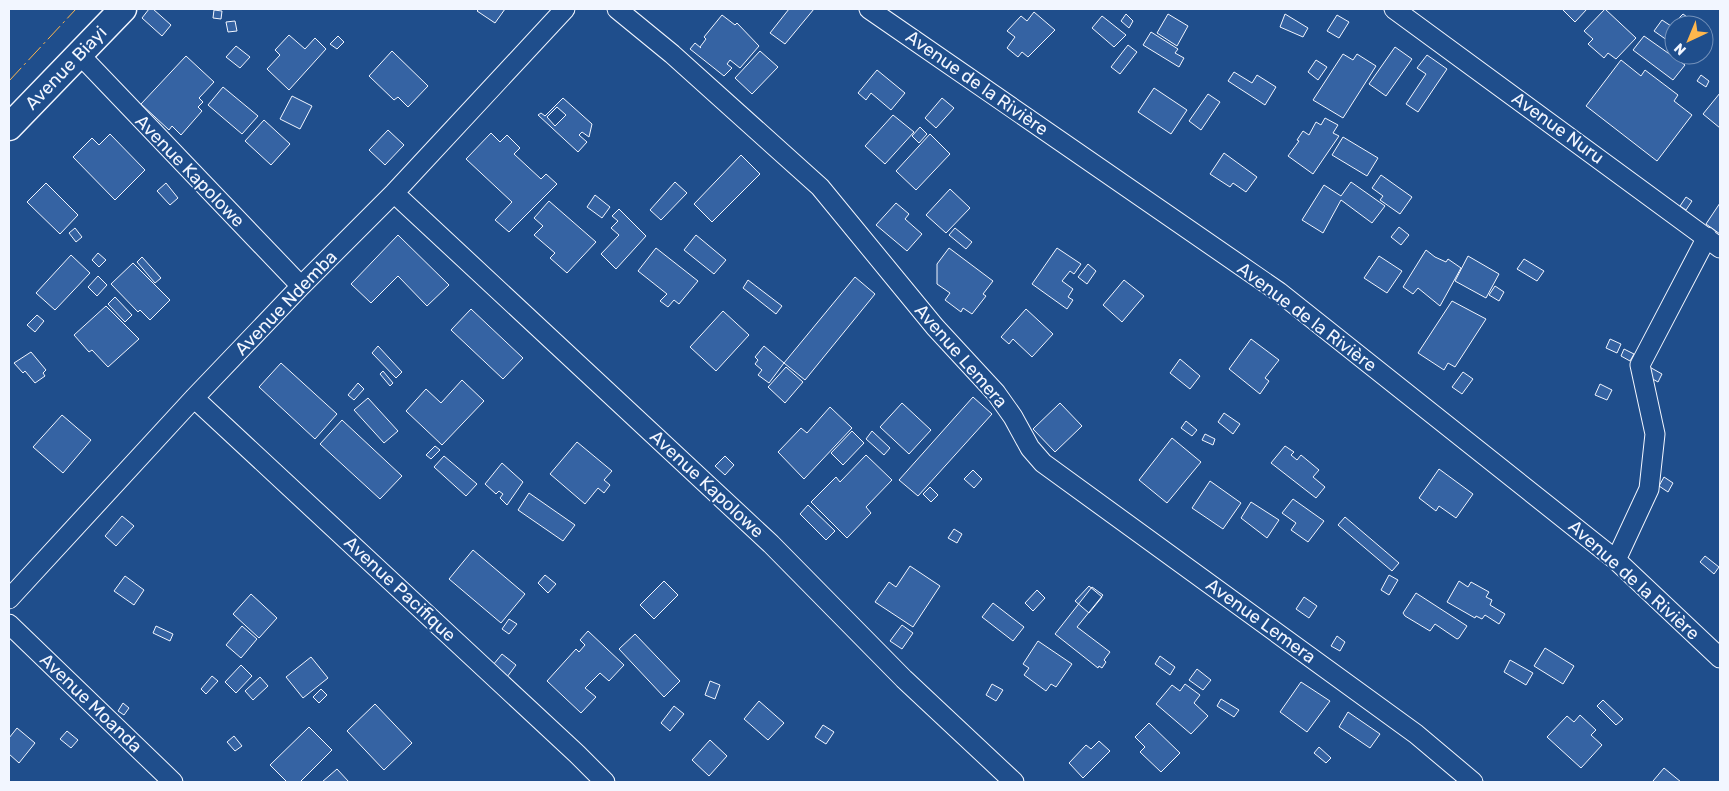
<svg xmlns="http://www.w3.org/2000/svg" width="1729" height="791" viewBox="0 0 1729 791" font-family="Rubik,sans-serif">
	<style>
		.building { fill: #3563a3; stroke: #f2f6ff; fill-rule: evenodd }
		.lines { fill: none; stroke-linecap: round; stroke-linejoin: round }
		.street-casing { stroke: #f2f6ff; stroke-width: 21 }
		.secondary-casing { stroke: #f2f6ff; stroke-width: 29 }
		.street { stroke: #1f4e8c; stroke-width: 19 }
		.secondary { stroke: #1f4e8c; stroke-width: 26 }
		.power { stroke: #ffb74d; stroke-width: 1; stroke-dasharray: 18 4 2.5 4; stroke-linecap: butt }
		.labels { text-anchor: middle; stroke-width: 4; stroke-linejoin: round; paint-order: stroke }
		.street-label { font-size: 18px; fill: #f2f6ff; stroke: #1f4e8c }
	</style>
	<rect width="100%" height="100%" fill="#1f4e8c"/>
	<path class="building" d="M149 9H153L171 25 162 36 142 18Z
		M479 9H505L495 23 477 11Z
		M789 9H814L785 44 770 33Z
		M1562 9H1587L1575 22Z
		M1605 9 1636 38 1616 59 1608 53 1604 58 1588 44 1593 39 1584 31Z
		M214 10 222 11 221 19 213 18Z
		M1034 12 1055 30 1028 57 1022 52 1018 57 1007 48 1015 37 1007 31 1021 16 1027 21Z
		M1126 14 1133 21 1129 28 1121 21Z
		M1168 14 1188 26 1177 46 1157 33Z
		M1285 14 1308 28 1303 37 1280 27Z
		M1683 14 1698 25H1674V45L1654 31 1662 20 1671 26Z
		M722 15 735 25 737 23 759 46 740 68 730 60 727 64 732 68 724 76 690 49 695 43 701 48 700 47 706 39 704 37Z
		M1337 15 1349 22 1339 38 1327 31Z
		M1102 16 1126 35 1114 47 1092 28Z
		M235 21 237 31 228 32 226 22Z
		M1151 32 1178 49 1175 53 1184 58 1179 67 1143 45Z
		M289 35 305 49 315 38 326 49 289 90 267 69 280 55 275 50Z
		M338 36 344 42 337 49 330 44Z
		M1644 36 1685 65 1673 80 1633 50Z
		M1128 45 1137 52 1120 74 1111 67Z
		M236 46 250 57 240 68 226 57Z
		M1395 47 1412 59 1386 96 1369 84Z
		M392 51 428 86 408 107 398 97 394 100 369 76Z
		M760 51 778 67 752 94 735 78Z
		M1343 54 1353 60 1357 54 1376 66 1343 118 1313 100Z
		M1427 55 1447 69 1418 112 1406 104 1426 74 1417 68Z
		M186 56 214 82 199 98 203 102 198 107 202 111 181 135 172 126 169 130 141 104Z
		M1316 60 1327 67 1318 80 1308 72Z
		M1621 60 1641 76 1645 70 1678 95 1674 101 1692 115 1657 161 1586 106Z
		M877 70 905 93 891 110 871 93 866 100 858 93Z
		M1234 72 1252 83 1257 75 1276 87 1265 105 1228 81Z
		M1701 75 1709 81 1706 87 1697 81Z
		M223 87 258 116 242 134 208 105Z
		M1154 88 1187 110 1171 134 1138 112Z
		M1720 93V128L1703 114Z
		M1208 94 1220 102 1201 130 1189 121Z
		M292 96 312 106 300 129 280 119Z
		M563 98 592 124 589 137 582 132 579 135 587 142 578 152 538 115 541 113 545 116ZM557 107 566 115 555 126 547 117Z
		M942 98 954 108 936 128 925 118Z
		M893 115 914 132 885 164 865 146Z
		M1325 118 1338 125 1333 133 1339 136 1313 174 1288 156 1299 141 1297 140 1303 131 1309 135 1316 122 1321 125Z
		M264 120 290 144 271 165 245 141Z
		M920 127 927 134 919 143 912 136Z
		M388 130 404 145 385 165 369 150Z
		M491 133 500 142 507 135 520 148 514 154 541 179 546 174 557 184 509 232 495 220 512 202 466 159Z
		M110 134 145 170 115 200 73 157 92 138 99 145Z
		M930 134 950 154 916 190 896 171Z
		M1343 137 1378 158 1367 176 1332 155Z
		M1224 153 1257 177 1246 192 1233 183 1230 187 1210 174Z
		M741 155 760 174 712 222 694 204Z
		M1381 175 1412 197 1400 214 1380 200 1383 196 1372 188Z
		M675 182 687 193 661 220 650 210Z
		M1351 182 1385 206 1372 223 1341 200 1323 233 1302 220 1324 185 1341 196Z
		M46 183 78 215 60 234 27 202Z
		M166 183 178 198 170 205 157 191Z
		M950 189 970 208 946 233 926 215Z
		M595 195 610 207 602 218 587 207Z
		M1686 197 1692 201 1686 210 1680 206Z
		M549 201 596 242 567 273 550 258 555 253 534 235 543 226 534 218Z
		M896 203 909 214 905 219 922 234 907 251 876 225Z
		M1720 203V234L1706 224Z
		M619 209 646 236 616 269 601 254 619 235 611 228 618 221 612 216Z
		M1399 227 1409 235 1401 245 1391 237Z
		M75 228 82 237 76 242 69 233Z
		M955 228 972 242 966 249 949 235Z
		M398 235 449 285 427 306 398 276 371 303 351 284Z
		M696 235 726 260 714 274 684 250Z
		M656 248 698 281 679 304 674 300 668 307 660 301 667 294 638 271Z
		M949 248 993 281 983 294 986 296 972 314 963 308 961 312 945 300 950 293 937 284V264Z
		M1057 248 1081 264 1074 274 1070 271 1062 281 1073 289 1068 297 1073 300 1067 309 1032 284Z
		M1426 250 1435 257 1446 262 1448 259 1461 268 1440 306 1418 288 1413 294 1403 287Z
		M98 253 106 260 99 267 92 260Z
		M71 255 90 273 55 310 36 293Z
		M1379 256 1402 271 1387 293 1364 278Z
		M1468 256 1499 274 1486 298 1455 281Z
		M142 257 161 278 155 283 137 262Z
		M1524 259 1544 271 1537 281 1517 269Z
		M133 263 170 300 150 320 140 310 138 312 111 284Z
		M1088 264 1096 271 1087 284 1078 277Z
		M98 276 107 285 97 296 88 287Z
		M855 277 875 294 805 380 784 363Z
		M748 280 782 306 776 314 743 288Z
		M1124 280 1144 296 1122 322 1103 305Z
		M1495 286 1504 292 1499 301 1489 295Z
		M115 297 132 315 125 322 108 304Z
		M1452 301 1486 319 1455 367 1448 363 1444 370 1418 353Z
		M106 306 139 339 108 367 92 350 89 352 74 335Z
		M471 309 523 358 503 379 451 330Z
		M1026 309 1053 334 1032 357 1013 339 1009 344 1001 337Z
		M723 311 749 335 716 371 690 347Z
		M37 315 44 321 35 332 27 325Z
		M1251 339 1279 360 1265 378 1269 381 1260 394 1229 369Z
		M1610 339 1621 344 1617 353 1606 348Z
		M378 346 402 372 396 378 372 353Z
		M764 346 784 363 769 383 758 375 762 370 755 364 758 360 755 357Z
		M1624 349 1634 354 1630 361 1621 356Z
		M31 352 46 370 43 373 45 376 35 383 25 371 23 373 14 363Z
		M1180 359 1200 376 1190 389 1170 373Z
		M281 363 337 414 315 439 259 387Z
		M1646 365 1662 374 1658 382 1642 373Z
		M786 367 803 382 785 403 768 387Z
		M383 371 393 383 390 386 380 374Z
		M1463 372 1473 379 1462 394 1452 387Z
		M462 380 484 401 442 445 406 411 426 389 441 403Z
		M358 383 364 389 354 400 348 395Z
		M1600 384 1612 390 1607 400 1595 395Z
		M973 397 992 414 918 496 899 480Z
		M368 398 398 431 384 443 354 410Z
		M902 403 931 430 909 454 880 427Z
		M1060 403 1082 426 1055 452 1033 429Z
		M830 407 852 428 804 479 778 452 801 428 807 433Z
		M1224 413 1240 424 1233 434 1218 422Z
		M62 415 91 440 63 473 33 447Z
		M342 420 402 476 380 499 320 444Z
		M1186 421 1197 430 1192 436 1181 428Z
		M852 431 864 443 843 465 831 453Z
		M872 431 890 448 884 455 866 439Z
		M1205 434 1215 439 1213 445 1202 440Z
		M1172 438 1201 462 1167 503 1139 480Z
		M577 442 612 471 604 480 610 485 604 493 598 488 585 504 550 474Z
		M435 446 440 450 431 459 426 455Z
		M1285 446 1294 452 1291 455 1297 460 1301 455 1319 470 1313 477 1325 487 1316 498 1271 463Z
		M866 455 892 480 866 507 871 513 847 538 811 502 836 477 840 482Z
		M444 456 477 484 466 496 434 467Z
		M725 456 734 465 725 475 715 466Z
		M502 463 523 482 507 505 500 498 503 494 499 491 496 494 485 484Z
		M1439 469 1473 494 1456 518 1439 506 1436 511 1419 498Z
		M973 470 982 479 974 488 964 479Z
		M1664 477 1673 483 1668 492 1659 486Z
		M1210 481 1241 503 1223 529 1192 508Z
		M930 487 938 495 931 502 923 494Z
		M529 493 575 525 563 541 518 510Z
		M1293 499 1324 521 1308 542 1291 530 1296 523 1282 513Z
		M1251 502 1279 520 1267 538 1241 518Z
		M808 505 835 531 826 540 800 514Z
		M122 516 134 526 116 546 105 536Z
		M1345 517 1399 563 1392 571 1338 525Z
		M954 529 962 534 957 543 948 538Z
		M473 550 525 594 501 623 449 579Z
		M1705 556 1719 567 1714 574 1700 562Z
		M910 566 940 586 913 627 875 602 889 582 896 587Z
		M545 575 556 584 548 593 538 583Z
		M1389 575 1398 580 1389 595 1381 590Z
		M125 576 144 590 134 605 114 591Z
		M664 581 678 595 654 619 640 605Z
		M1459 581 1468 587 1471 582 1489 592 1486 597 1492 600 1490 605 1505 614 1499 624 1485 615 1482 619 1476 616 1475 618 1447 602Z
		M1089 586 1102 597 1089 613 1075 601Z
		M1092 587 1103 595 1077 627 1110 652 1104 660 1106 662 1102 668 1099 666 1098 668 1055 634Z
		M1037 590 1045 598 1033 611 1025 603Z
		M1416 593 1467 626 1459 638 1457 639 1435 624 1430 631 1405 616 1403 613Z
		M251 594 277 618 259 638 233 614Z
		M1304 597 1317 606 1309 618 1296 609Z
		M993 603 1024 627 1013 641 982 617Z
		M509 619 517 624 509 634 502 629Z
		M902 625 913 633 902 649 890 641Z
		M156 626 173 634 170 641 153 633Z
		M242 626 257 639 241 658 226 645Z
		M588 631 624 665 609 681 600 673 585 688 596 697 581 713 547 681 576 649 579 652 585 645 580 640Z
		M635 634 680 681 664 697 619 649Z
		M1337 636 1345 642 1340 651 1331 646Z
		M1038 641 1072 664 1056 687 1051 684 1046 691 1024 675 1029 668 1023 664Z
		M1545 648 1574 666 1563 684 1534 666Z
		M502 654 516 665 507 677 493 665Z
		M1160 656 1175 667 1170 675 1155 664Z
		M311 657 328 678 303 698 286 677Z
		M1510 660 1533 673 1526 685 1504 672Z
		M241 665 252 676 236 693 225 682Z
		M1197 669 1211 680 1203 690 1189 680Z
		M212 676 218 681 206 694 201 689Z
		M260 677 268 686 253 700 245 691Z
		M710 681 720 685 715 699 705 695Z
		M1301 682 1330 701 1307 732 1280 712Z
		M992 684 1003 690 996 701 986 695Z
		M1185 684 1200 695 1194 703 1208 716 1191 734 1156 704 1172 685 1180 691Z
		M321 689 327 695 319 703 313 697Z
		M1221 699 1239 710 1234 717 1217 706Z
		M1603 700 1623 719 1616 725 1597 706Z
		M759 701 784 723 768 740 744 719Z
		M123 703 129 708 124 715 118 711Z
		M375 704 412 743 384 770 347 731Z
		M674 706 684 714 670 731 661 723Z
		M1348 712 1380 734 1370 748 1339 727Z
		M1580 715 1596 730 1591 735 1602 745 1581 768 1547 737 1567 716 1574 722Z
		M1149 723 1180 753 1161 772 1140 752 1145 747 1135 737Z
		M823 725 834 732 826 744 815 737Z
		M309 727 332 750 300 782H287L270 765Z
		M17 728 35 743 19 763 9 754V738Z
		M67 731 78 740 71 748 60 739Z
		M234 736 242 746 235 751 227 742Z
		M710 740 727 756 709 776 692 760Z
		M1099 741 1110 751 1083 778 1069 763 1086 745 1091 749Z
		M1319 747 1331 758 1326 763 1314 753Z
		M1664 768 1681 782H1655L1653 781Z
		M337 769 349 782H322Z"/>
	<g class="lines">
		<defs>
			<path id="street" d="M617 9 672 54 820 187 935 327 996 393 1013 417 1030 448 1043 463 1416 734 1473 782
				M869 9 1279 292 1616 560 1720 658
				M1394 9 1720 248
				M80 55 301 286
				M394 193 771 544 904 679 1014 782
				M194 398 577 754 605 782
				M1616 560 1649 489 1655 434 1640 365 1707 237
				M9 599 194 398 301 286 394 193 565 9
				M9 624 173 782"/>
			<path id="secondary" d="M9 127 123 9"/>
		</defs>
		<use href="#street" class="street-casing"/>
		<use href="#secondary" class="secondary-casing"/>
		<use href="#street" class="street"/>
		<use href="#secondary" class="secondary"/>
		<path class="power" d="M9 81 76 9"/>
	</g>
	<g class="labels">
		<g class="street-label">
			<text transform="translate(66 68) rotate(-46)" y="6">Avenue Biayi</text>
			<text transform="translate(977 83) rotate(35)" y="6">Avenue de la Rivière</text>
			<text transform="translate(1558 128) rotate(36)" y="6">Avenue Nuru</text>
			<text transform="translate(190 171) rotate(46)" y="6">Avenue Kapolowe</text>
			<text transform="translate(286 303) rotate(-46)" y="6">Avenue Ndemba</text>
			<text transform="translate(1307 317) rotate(37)" y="6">Avenue de la Rivière</text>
			<text transform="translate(961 356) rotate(49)" y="6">Avenue Lemera</text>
			<text transform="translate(707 484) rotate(43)" y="6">Avenue Kapolowe</text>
			<text transform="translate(1634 580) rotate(42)" y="6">Avenue de la Rivière</text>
			<text transform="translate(400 589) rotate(43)" y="6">Avenue Pacifique</text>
			<text transform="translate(1261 621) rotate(36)" y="6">Avenue Lemera</text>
			<text transform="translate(91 703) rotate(44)" y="6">Avenue Moanda</text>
		</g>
	</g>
	<rect width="1729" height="791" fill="none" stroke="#f2f6ff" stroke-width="20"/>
	<g transform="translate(1689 40) rotate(224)"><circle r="24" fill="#1f4e8c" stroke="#7391ba"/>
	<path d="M0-4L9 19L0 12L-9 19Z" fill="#ffb74d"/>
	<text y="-8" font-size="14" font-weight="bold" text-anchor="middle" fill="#f2f6ff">N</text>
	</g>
</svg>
